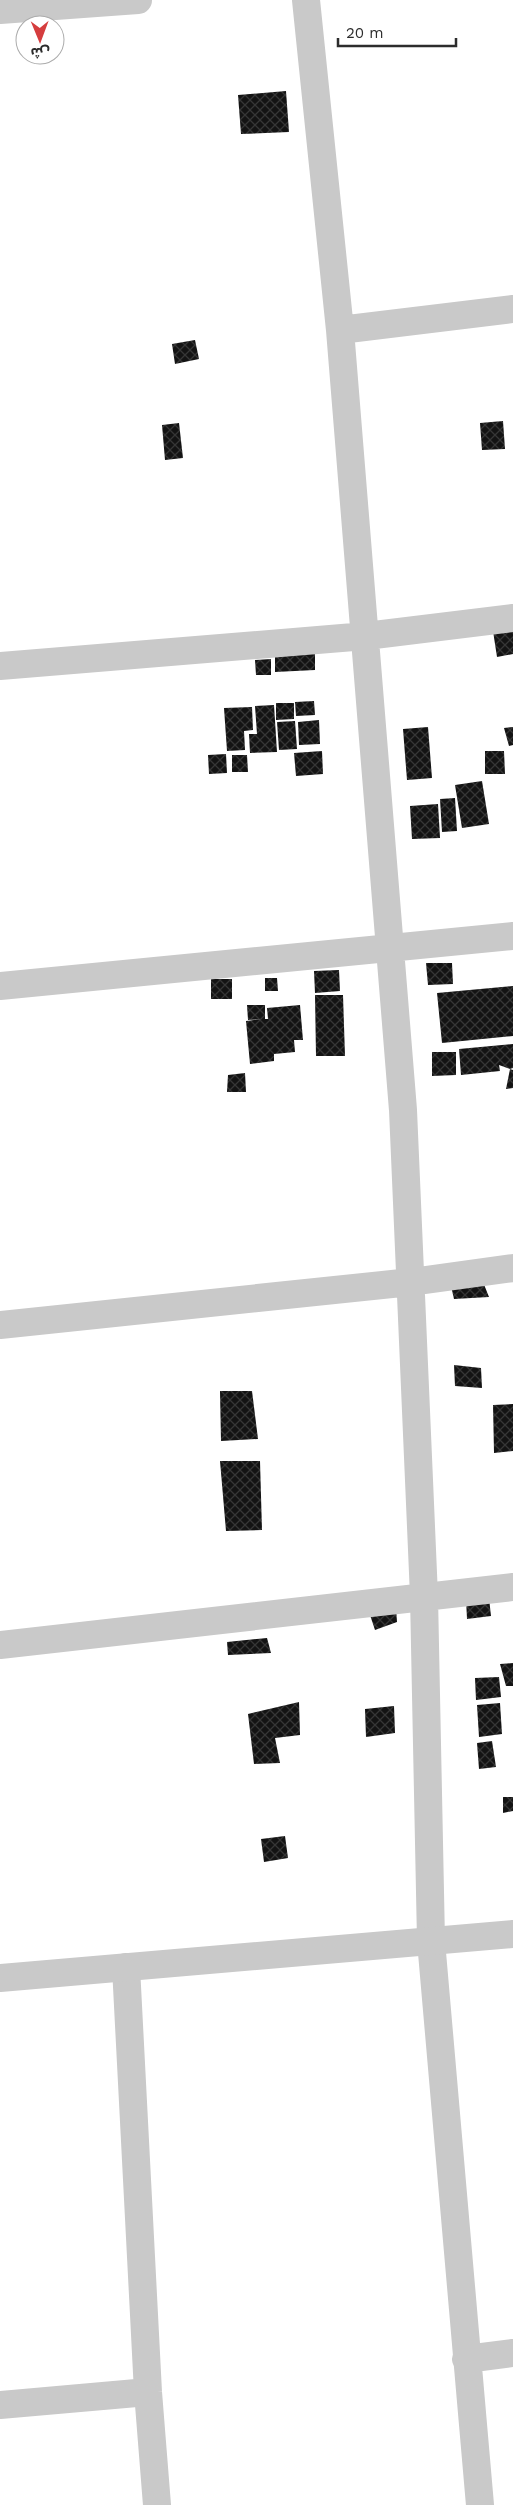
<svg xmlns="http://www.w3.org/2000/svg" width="513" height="2505" viewBox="0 0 513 2505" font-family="'Work Sans','Noto Sans Arabic',sans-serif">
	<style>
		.building { fill: url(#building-cross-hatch) }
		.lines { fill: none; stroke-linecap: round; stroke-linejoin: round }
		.minor { stroke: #c9c9c9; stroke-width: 28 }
		.tertiary { stroke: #c9c9c9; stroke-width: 28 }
	</style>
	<defs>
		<pattern id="building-cross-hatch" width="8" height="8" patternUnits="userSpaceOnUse" patternTransform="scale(1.25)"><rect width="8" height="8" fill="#131313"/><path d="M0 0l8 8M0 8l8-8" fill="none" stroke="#363636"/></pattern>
	</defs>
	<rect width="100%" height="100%" fill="#fff"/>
	<path class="building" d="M286 91 289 132 241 134 238 95Z
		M195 340 199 359 175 364 172 344Z
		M503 421 505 449 482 450 480 423Z
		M179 423 183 458 165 460 162 425Z
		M513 628V654L497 657 493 631Z
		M315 653V670L275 672V654Z
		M271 659V675H256L255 660Z
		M314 701 315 715 296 716 295 702Z
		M276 703H294V719L276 720Z
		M274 705 277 752 250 753 249 734H257L255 706Z
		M252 707 253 730 244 731 245 750 227 751 224 708Z
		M319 720 320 744 299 745 298 722Z
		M295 721 297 749 279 750 277 722Z
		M428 727 432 778 407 780 403 729Z
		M513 727V745L509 746 504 728Z
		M322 751 323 774 296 776 294 753Z
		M485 751H504L505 774H485Z
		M226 754 227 773 209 774 208 755Z
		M232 755H247L248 772H232Z
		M482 781 489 824 462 828 455 785Z
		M455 798 457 831 442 832 440 799Z
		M438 804 440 838 412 839 410 806Z
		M426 963H452L453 984 428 985Z
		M339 970 340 991 315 993 314 971Z
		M265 978H277L278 991H265Z
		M211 979H232V999H211Z
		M513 986V1036L442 1043 437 993Z
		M315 995H343L345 1056H316Z
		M247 1005H265V1019H268L267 1008 300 1005 303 1040H294L295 1052 274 1054V1061L250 1064 246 1021 261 1019 248 1020Z
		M513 1044V1068L510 1069 513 1070V1088L506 1089 510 1069 499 1065 500 1071 461 1075 459 1049Z
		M432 1052H456V1075L432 1076Z
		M245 1073 246 1092H227L228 1075Z
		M450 1282H483L489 1297 454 1299Z
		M454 1365 481 1368 482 1388 455 1386Z
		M220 1391H252L258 1439 221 1441Z
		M513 1404V1451L494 1453 493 1405Z
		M220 1461H260L262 1530 226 1531Z
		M488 1589 491 1616 467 1619 466 1599Z
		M396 1607 397 1622 375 1630 370 1615Z
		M267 1638 271 1653 228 1655 227 1642Z
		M513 1663V1686H506L500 1664Z
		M499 1677 501 1697 476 1700 475 1678Z
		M299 1702 300 1735 275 1738 280 1763 254 1764 248 1714Z
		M500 1703 502 1734 479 1737 477 1705Z
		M394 1706 395 1733 366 1737 365 1709Z
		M492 1741 496 1767 479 1769 477 1743Z
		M503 1797H513V1811L503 1813Z
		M285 1836 288 1858 264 1862 261 1839Z"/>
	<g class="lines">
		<path class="minor" d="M306 0 340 330 403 1110 424 1596 431 1941 480 2505
			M0 10 138 0
			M340 330 513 309
			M0 666 366 636 513 618
			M0 986 513 936
			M0 1325 411 1282 513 1268
			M0 1645 513 1587
			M126 1967 148 2392 157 2505
			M466 2359 513 2353
			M0 2405 148 2392"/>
		<path class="tertiary" d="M0 1978 513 1934"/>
	</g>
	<g transform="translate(40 40) rotate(179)"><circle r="24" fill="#ffffff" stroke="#ababab"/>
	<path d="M0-4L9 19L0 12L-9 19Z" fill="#d53d3e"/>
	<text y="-8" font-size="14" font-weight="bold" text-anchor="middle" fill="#2c2c2c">ش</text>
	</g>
	<path d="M338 38v8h118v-8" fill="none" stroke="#2c2c2c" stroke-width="2.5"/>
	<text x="346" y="38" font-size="15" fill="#2c2c2c" stroke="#ffffff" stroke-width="4" paint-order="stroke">20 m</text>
</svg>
